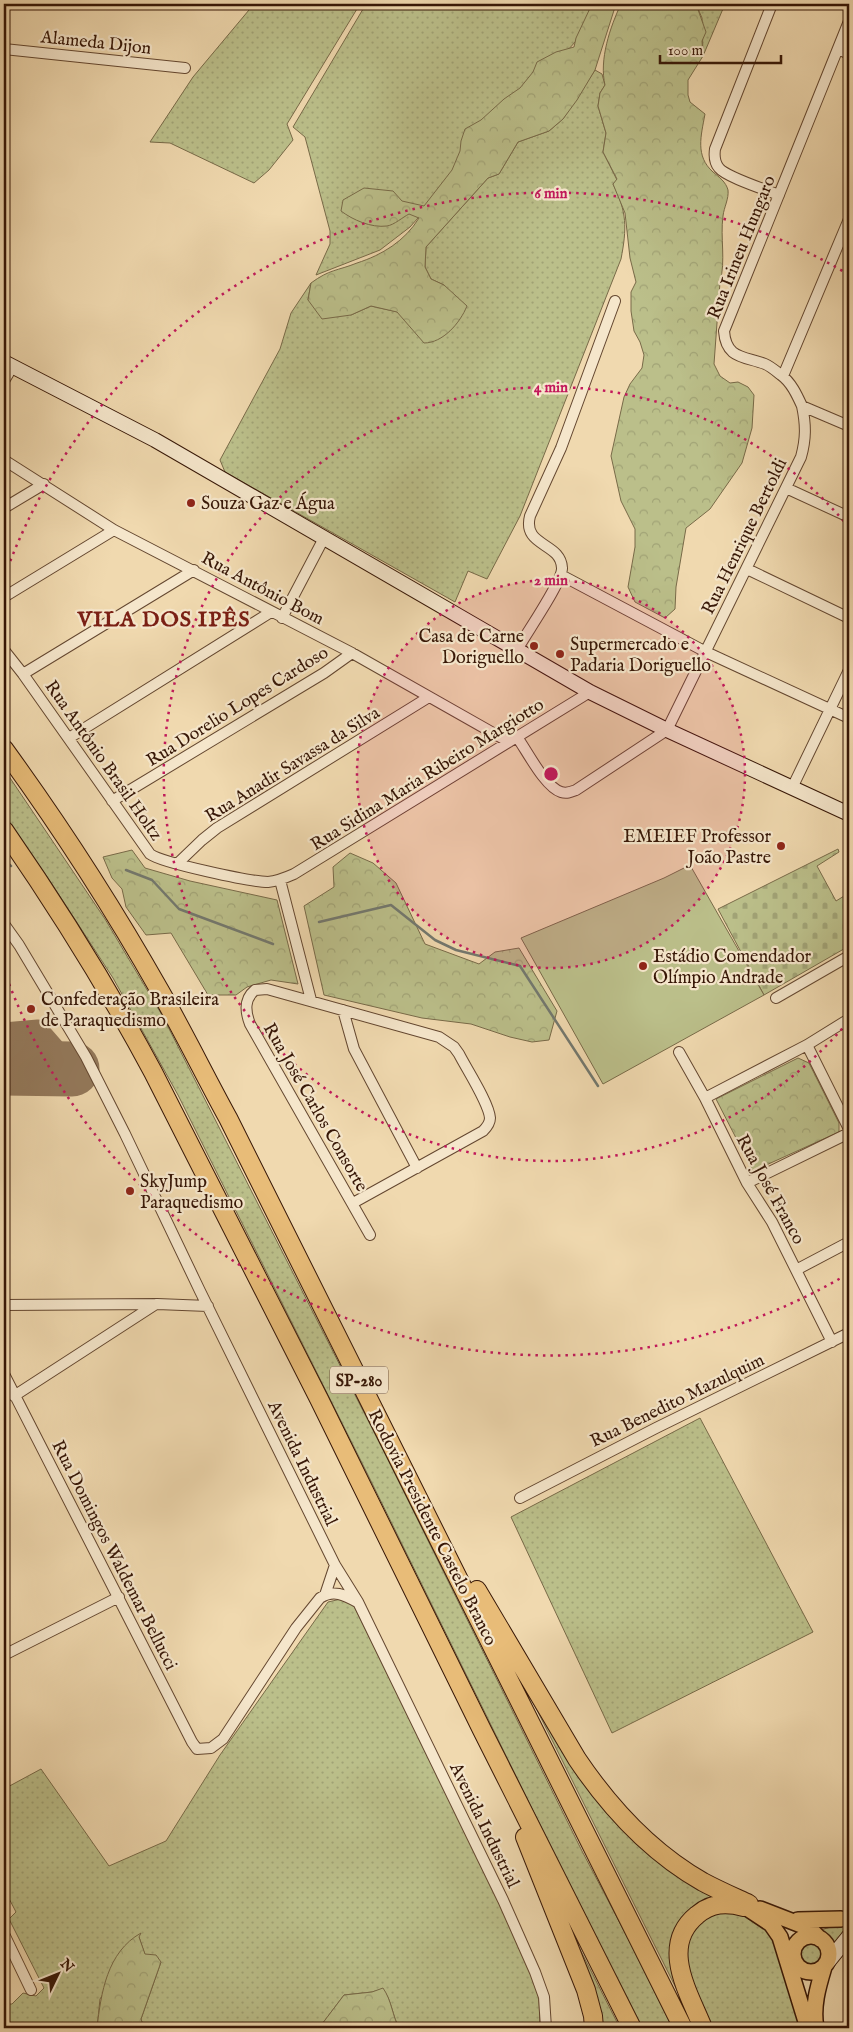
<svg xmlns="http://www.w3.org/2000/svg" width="853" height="2032" viewBox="0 0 853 2032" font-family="'IM FELL English',serif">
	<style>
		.grass { fill: url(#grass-dots); stroke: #786a48 }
		.forest { fill: url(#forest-crowns); stroke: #786a48 }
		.cemetery { fill: url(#cemetery-stones); stroke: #786a48 }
		.garden { fill: #bbbf8a; stroke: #786a48 }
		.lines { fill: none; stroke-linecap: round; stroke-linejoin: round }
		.stream { stroke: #73786e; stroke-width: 2.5 }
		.taxiway { stroke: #93785a; stroke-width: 21 }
		.runway { stroke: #93785a; stroke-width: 55 }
		.minor-casing { stroke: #644730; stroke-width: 12 }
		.secondary-casing { stroke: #361606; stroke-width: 16 }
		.primary-casing { stroke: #361606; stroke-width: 18 }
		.motorway-casing { stroke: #361606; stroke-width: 20 }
		.minor { stroke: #f5e6cb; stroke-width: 10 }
		.secondary { stroke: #f5e6cb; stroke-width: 14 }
		.primary { stroke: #e8bc78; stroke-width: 15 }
		.motorway { stroke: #e8bc78; stroke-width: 18 }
		.ring { fill: none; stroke: #c2185b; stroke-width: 2.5; stroke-dasharray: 2.5 5 }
		.poi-dot { fill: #8f2418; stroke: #f5e6cb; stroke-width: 2 }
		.labels { text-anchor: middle; stroke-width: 4.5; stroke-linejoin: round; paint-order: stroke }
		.shield { fill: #f5e6cb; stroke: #6f5441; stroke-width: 1 }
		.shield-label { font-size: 16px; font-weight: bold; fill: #361606 }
		.street-label { font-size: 18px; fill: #361606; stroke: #f5e6cb }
		.poi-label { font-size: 18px; fill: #361606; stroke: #f5e6cb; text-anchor: start }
		.district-label { font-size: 22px; font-weight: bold; letter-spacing: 1px; fill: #7a1f14; stroke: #f5e6cb }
		.centre { fill: #c2185b; stroke: #f5e6cb; stroke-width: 2.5 }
		.ring-label { font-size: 15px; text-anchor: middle; font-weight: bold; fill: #c2185b; stroke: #f5e6cb; stroke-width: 4.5; stroke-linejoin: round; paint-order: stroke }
	</style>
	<defs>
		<pattern id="grass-dots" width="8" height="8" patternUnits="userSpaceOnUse" patternTransform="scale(1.25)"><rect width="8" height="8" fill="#bbbf8a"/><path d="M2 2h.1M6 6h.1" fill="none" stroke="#a1a376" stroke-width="1.8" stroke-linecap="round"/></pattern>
		<pattern id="forest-crowns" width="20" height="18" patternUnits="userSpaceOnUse" patternTransform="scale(1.25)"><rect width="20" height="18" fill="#bbbf8a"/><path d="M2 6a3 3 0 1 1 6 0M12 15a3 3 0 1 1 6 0" fill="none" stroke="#a1a376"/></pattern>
		<pattern id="cemetery-stones" width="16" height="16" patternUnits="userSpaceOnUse" patternTransform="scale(1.25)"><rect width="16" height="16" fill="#bbbf8a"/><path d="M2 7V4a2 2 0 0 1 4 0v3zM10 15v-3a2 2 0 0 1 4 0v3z" fill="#a1a376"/></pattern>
	</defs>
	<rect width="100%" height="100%" fill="#f0d9af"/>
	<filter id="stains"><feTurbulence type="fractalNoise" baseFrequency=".004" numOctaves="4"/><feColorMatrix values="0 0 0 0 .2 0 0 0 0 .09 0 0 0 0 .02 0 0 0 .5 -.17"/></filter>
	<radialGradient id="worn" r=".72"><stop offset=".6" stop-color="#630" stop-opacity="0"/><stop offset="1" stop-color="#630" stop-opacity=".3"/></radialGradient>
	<path class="grass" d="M254 4H360L287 124 293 140 269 170 254 183 170 143 150 142 193 77Z
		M366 4H609L410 227 380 250 316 275 330 244V231L305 137 293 127Z
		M696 4H725L703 56 702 18Z
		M595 70 602 74 605 85 600 93 598 106 606 133 603 152 617 180 613 184C627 212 627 228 621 259L520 516 487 579 468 571 455 602 225 472 220 460 280 349 291 313 311 283 308 300 351 315 371 306 398 312 408 322 444 285 431 279 425 267 426 247 488 178 499 174 518 142 549 131 563 119Z
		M4 769 105 919 162 1015 385 1454 582 1851 675 2028H640L368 1475 178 1095 113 978 52 884 4 815Z
		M700 1418 813 1632 612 1733 511 1517Z
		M341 1599 349 1602 354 1606 499 1901 531 1973 539 1996 540 2028 516 2026 512 2028H399C392 2015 392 2001 383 1989L372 1992 344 1995 319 2028H144L141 2019 161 1962 152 1956 145 1955 139 1937 100 1999 97 2028H4V2004H12L23 1993 36 1996 44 1988 9 1919 16 1912 4 1889V1789L41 1769 109 1866 166 1841 220 1755 328 1602Z
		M514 1664 583 1774 719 1893 683 1922 696 2028Z
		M730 1907 771 1928 806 2028H706L682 1958 692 1924Z
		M563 1916 620 2028H599Z
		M849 1921V1927L832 1948 828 1939 818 1931Z
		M796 1954a14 14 0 1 1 28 0a14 14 0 1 1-28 0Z"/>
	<path class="forest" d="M592 4H616L595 70 577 100 563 119 549 131 518 142 499 174 488 178 426 247 425 267 431 279 444 285 467 306C460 323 443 343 424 343L397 312 371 306 351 315 322 319 308 300 311 283C330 269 337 271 357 263 382 255 405 241 419 218L409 214C403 217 394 225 387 226 371 228 353 220 341 211L343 200 364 188 393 191 402 201 424 206 452 170 460 151 461 141 465 129 481 120 504 99 520 88 533 72 537 62 556 52 574 47 576 38Z
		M621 4H696L706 32 702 41 703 56 688 80V95L690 102 705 114C701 136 695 156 713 172 719 177 726 182 728 190 729 199 724 207 723 216 720 238 726 260 720 282L714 364 720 376 730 383 738 382 748 387 754 395 752 428 742 463 710 509 686 528 676 587 675 609 665 618 635 602 628 587 635 547V529L621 501 611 456 624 397 630 384 642 368 644 355 640 342 634 331 631 311V292L636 282 630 258 625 213 613 184 617 179 603 152 606 133 598 106 600 93 605 85C599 60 610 27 621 4Z
		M132 850 145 868 190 881 277 900 298 984 271 980 247 987 236 995H208L171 933 146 935 126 907 122 889 112 878 103 857Z
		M350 853 373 863 396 883 425 944 479 964 495 952 519 948 557 1011 549 1040 532 1042 510 1037 471 1024 422 1018 324 995 304 906 334 887 333 867Z
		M798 1058 809 1063 839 1123V1132L753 1171 716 1099Z
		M141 1933 139 1937 145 1954 156 1955 161 1962 141 2019 144 2028H97C101 1993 107 1952 141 1933Z
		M383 1988C392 2001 392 2015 399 2028H319L344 1995 372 1992Z"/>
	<path class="cemetery" d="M838 849 839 852 817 866 836 901 849 893V946L764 995 718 909Z"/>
	<path class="garden" d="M690 865 764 995 603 1084 521 938 664 878Z"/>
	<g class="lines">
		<path class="stream" d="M4 860 11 866
			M126 870 152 880 179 909 273 944
			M319 922 391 905 435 940 456 950 520 966 598 1086"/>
		<path class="taxiway" d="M4 1033 38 1030 72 1069"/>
		<path class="runway" d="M4 1068 72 1069"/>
		<defs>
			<path id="minor" d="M772 4 715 149C714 156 714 162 719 168 726 177 767 190 779 195
				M849 21 724 331C726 359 744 356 765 364 770 366 776 371 781 375 791 382 797 395 802 406L849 426
				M4 49 185 68
				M838 49 849 54
				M783 376 849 219
				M4 381 13 366
				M4 460 114 530 352 653 509 742
				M786 488 849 517
				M4 508 44 484
				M747 569 849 618
				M561 575 706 652 849 718
				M4 597 114 530
				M282 618 324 538
				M4 650 23 674 150 854C162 863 252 882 268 882 278 881 285 878 294 874L590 692
				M517 650C525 635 563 581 562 568 561 542 522 547 530 516L561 448 615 301
				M23 674 194 570
				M517 737C527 751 545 787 561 792 567 794 571 792 576 790L667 730 801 457C806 439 806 425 802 406
				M69 738 271 612
				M792 788 849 670
				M112 801 324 673 352 653
				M177 864 202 840 217 828 429 697
				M280 880 311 1000
				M4 924 19 945 86 1057 125 1134 200 1291 335 1565 358 1602 503 1900 535 1972 544 1997 546 2028
				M776 998 849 956
				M343 1010 354 1049 417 1168
				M807 1045 849 1129
				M679 1052 705 1098 747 1183 772 1222 832 1342
				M705 1098 807 1045 849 1019
				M747 1183 849 1133
				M353 1203 483 1131C487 1127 490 1123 490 1118 489 1103 466 1068 459 1054L454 1047 439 1037 267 989 255 990C244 999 245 1011 250 1024L370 1235
				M796 1270 849 1242
				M4 1305 157 1304 208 1306
				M4 1374 192 1742 197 1749 211 1748 223 1739 296 1628 320 1598C333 1589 345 1595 357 1602
				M14 1396 156 1304
				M520 1498 656 1428 849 1333
				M325 1595 335 1565
				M4 1655 119 1597
				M4 1934 31 1990"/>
			<path id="secondary" d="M4 362 155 440 590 692 667 730 849 814
				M828 1962 849 1936"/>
			<path id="primary" d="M747 1908 771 1924 780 1937 808 2028
				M760 1909 809 1928 820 1939
				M798 1920 841 1919
				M793 1954a18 18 0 1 1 36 0a18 18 0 1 1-36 0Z
				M816 2028C812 2007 818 1987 824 1967"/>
			<path id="motorway" d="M4 749C60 826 113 908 160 991 184 1033 205 1076 228 1118L683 2028
				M4 830C58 908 108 988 153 1072L319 1399 482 1730 632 2028
				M477 1590 577 1759C610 1808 652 1853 703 1882 718 1890 734 1897 749 1904
				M525 1837 586 1990 593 2016 594 2028
				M703 2028C689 1993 659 1946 697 1915 711 1903 726 1902 744 1907"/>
		</defs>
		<use href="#minor" class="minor-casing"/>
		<use href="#secondary" class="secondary-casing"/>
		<use href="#primary" class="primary-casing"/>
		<use href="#motorway" class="motorway-casing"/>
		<use href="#minor" class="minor"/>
		<use href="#secondary" class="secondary"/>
		<use href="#primary" class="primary"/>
		<use href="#motorway" class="motorway"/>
	</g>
	<circle cx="551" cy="774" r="194" fill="#c2185b" fill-opacity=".12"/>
	<g class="ring">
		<circle cx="551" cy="774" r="194"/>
		<path d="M847 1023A387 387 0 1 1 847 525"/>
		<path d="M846 1275A581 581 0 0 1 5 973M5 575A581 581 0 0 1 846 273"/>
	</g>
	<g class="poi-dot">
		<circle cx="191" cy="503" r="5"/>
		<circle cx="534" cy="646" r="5"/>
		<circle cx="560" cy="654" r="5"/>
		<circle cx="781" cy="846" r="5"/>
		<circle cx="643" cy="966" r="5"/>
		<circle cx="31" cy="1009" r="5"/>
		<circle cx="130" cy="1191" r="5"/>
	</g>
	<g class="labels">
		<rect class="shield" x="330" y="1366.5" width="58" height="27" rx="4"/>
		<g class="shield-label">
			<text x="359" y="1386">SP-280</text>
		</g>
		<g class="street-label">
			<text transform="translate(96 42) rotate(6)" y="6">Alameda Dijon</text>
			<text transform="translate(741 247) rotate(-68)" y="6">Rua Irineu Hungaro</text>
			<text transform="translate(744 536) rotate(-64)" y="6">Rua Henrique Bertoldi</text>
			<text transform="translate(263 588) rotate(28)" y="6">Rua Antônio Bom</text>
			<text transform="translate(237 706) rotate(-32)" y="6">Rua Dorelio Lopes Cardoso</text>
			<text transform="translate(104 760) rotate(55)" y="6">Rua Antônio Brasil Holtz</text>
			<text transform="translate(292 764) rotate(-32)" y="6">Rua Anadir Savassa da Silva</text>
			<text transform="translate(427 774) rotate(-32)" y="6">Rua Sidina Maria Ribeiro Margiotto</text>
			<text transform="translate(316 1107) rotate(60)" y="6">Rua José Carlos Consorte</text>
			<text transform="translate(771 1189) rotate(61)" y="6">Rua José Franco</text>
			<text transform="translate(677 1400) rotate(-26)" y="6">Rua Benedito Mazulquim</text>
			<text transform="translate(303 1463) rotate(64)" y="6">Avenida Industrial</text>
			<text transform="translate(433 1527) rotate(63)" y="6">Rodovia Presidente Castelo Branco</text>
			<text transform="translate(115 1555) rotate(63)" y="6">Rua Domingos Waldemar Bellucci</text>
			<text transform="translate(485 1825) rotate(64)" y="6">Avenida Industrial</text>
		</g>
		<g class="poi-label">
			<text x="201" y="509">Souza Gaz e Água</text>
			<text x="524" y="642" text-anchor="end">Casa de Carne<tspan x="524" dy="21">Doriguello</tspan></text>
			<text x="570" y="650">Supermercado e<tspan x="570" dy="21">Padaria Doriguello</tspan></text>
			<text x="771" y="842" text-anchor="end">EMEIEF Professor<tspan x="771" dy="21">João Pastre</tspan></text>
			<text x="653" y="962">Estádio Comendador<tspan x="653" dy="21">Olímpio Andrade</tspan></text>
			<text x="41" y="1005">Confederação Brasileira<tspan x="41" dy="21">de Paraquedismo</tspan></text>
			<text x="140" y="1187">SkyJump<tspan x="140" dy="21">Paraquedismo</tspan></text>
		</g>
		<g class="district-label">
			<text x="164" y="626">VILA DOS IPÊS</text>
		</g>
	</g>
	<circle cx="551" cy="774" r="8" class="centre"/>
	<g class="ring-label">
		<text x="551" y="198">6 min</text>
		<text x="551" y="392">4 min</text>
		<text x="551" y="585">2 min</text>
	</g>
	<rect width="853" height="2032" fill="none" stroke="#f0d9af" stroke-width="20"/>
	<rect x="5" y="5" width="843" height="2022" fill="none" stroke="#361606" stroke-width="2.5"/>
	<rect x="10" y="10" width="833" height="2012" fill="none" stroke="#361606"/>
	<g transform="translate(58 1974) rotate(47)" stroke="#f5e6cb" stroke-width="4" paint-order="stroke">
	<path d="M0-4L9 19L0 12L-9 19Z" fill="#361606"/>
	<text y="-8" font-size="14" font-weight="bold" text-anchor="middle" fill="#361606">N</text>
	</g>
	<path d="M660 55v8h121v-8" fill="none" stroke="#361606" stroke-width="2.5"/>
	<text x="668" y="55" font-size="15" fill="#361606" stroke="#f5e6cb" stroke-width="4" paint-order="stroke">100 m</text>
	<rect width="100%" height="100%" filter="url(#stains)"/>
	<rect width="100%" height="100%" fill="url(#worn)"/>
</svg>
